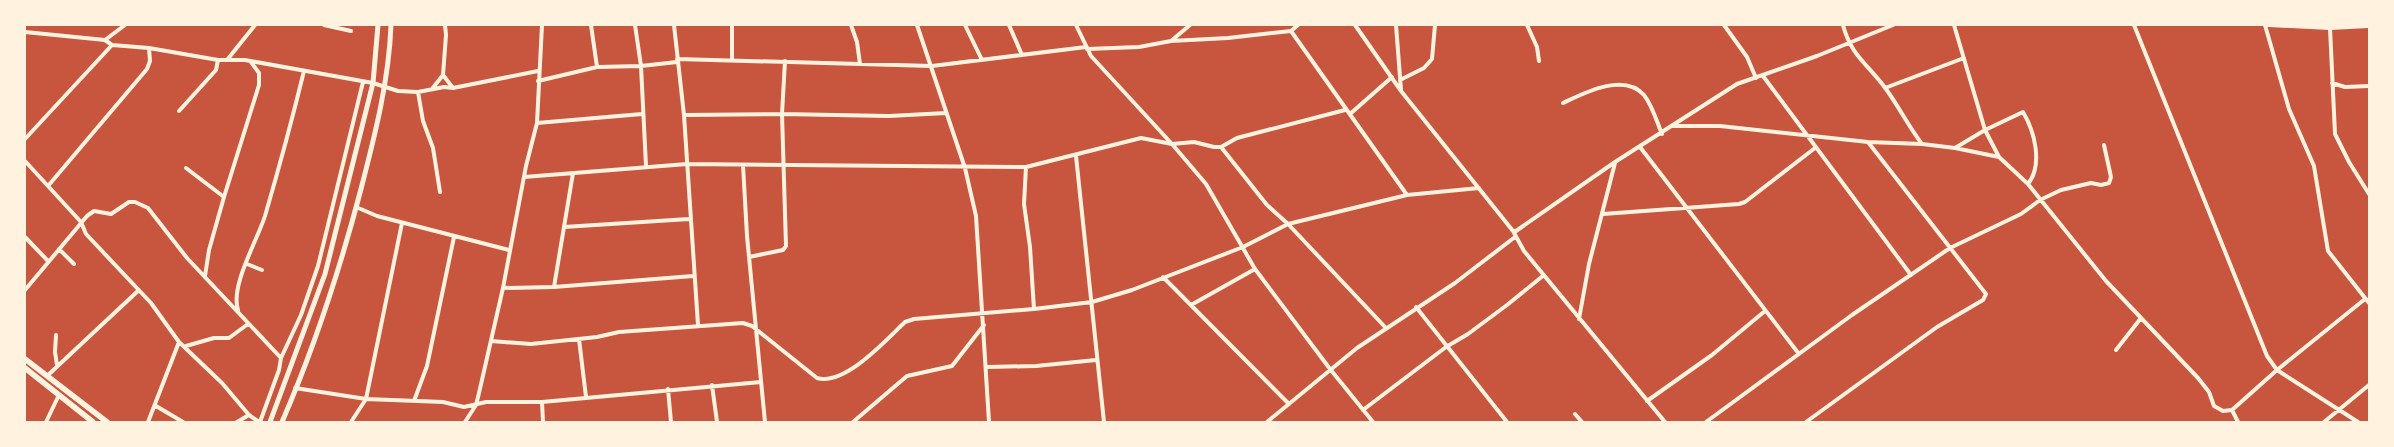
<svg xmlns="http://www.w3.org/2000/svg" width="2394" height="447" viewBox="0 0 2394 447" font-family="'DM Sans',sans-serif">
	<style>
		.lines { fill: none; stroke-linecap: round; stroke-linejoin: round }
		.minor { stroke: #fff3e0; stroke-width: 4 }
		.secondary { stroke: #fff3e0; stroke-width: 5 }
		.primary { stroke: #fff3e0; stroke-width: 5.5 }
	</style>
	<rect width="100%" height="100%" fill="#c8553d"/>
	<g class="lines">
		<path class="minor" d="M324 25 351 31
			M445 25 446 35 443 75 453 88
			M591 25 597 67
			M635 25 641 66 646 166
			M674 25 684 115 698 325
			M851 25 857 42 860 64
			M917 25 965 168 976 216 989 422
			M965 25 982 60
			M1009 25 1022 55
			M1076 25 1091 56 1172 144 1206 184 1255 269 1330 369 1373 422
			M1355 25 1401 91 1513 231 1524 251 1665 422
			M1396 25 1401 90
			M1527 25 1537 47 1539 61
			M1724 25 1747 57 1756 78
			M1843 25C1851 56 1868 64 1886 89 1899 107 1909 127 1922 144
			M1954 25 1985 130 1999 157 2028 184 2106 281 2198 378 2209 392 2214 406 2223 411 2232 410 2238 422
			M2134 25 2267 356 2277 370 2358 422
			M2265 25 2289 109 2314 166 2328 251 2369 303
			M2269 25 2330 28 2369 26
			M2330 28 2335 134 2349 162 2369 194
			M1291 31 1407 195
			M25 32 105 40 112 45 149 48 218 60H245L373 83 398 91 418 92 444 87 453 88 538 71
			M105 40 125 25
			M1171 41 1190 25
			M1087 49 1139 47 1171 41 1228 38 1291 31 1298 25
			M677 59 932 66 1086 47
			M227 60 255 25
			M732 61V25
			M1763 76 1911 275
			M1400 80 1424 68 1432 59 1435 25
			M538 81 597 67 641 66 677 62
			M2332 83 2345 87 2369 86
			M1885 88 1964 58
			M432 89 443 75
			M418 92 423 121 433 148 440 192
			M1563 103C1584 93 1624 72 1644 95 1652 105 1657 122 1662 134
			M179 111 216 70 218 60
			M1350 114 1392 77
			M684 115 782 114 889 116 946 113
			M537 123 642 114
			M1674 126H1720L1868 142 1922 144 1955 148 1999 157
			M25 139 112 45
			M1221 147 1267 205 1288 224 1386 328
			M1640 147 1799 354
			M1955 148 1985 130 2023 112C2035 132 2043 165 2028 184
			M1076 156 1104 422
			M25 161 81 222 86 234 151 303 179 342 222 383 249 415 259 422
			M743 165 747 236 765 422
			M1026 167 1024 204 1030 247 1034 309
			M186 168 224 197
			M573 173 554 287 693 276
			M524 177 687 164 1026 167 1141 138 1172 144 1194 142 1214 147H1221L1237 138 1345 110
			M48 186 147 69 150 61 149 48
			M356 207 377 216 509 250
			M1603 214 1739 204 1745 202 1815 148
			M564 227 689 219
			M1513 231H1516L1615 162 1737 84 1817 56 1893 25
			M25 237 48 261
			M59 249 74 264
			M749 257 783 250 786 246 782 114 785 61
			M247 264 262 270
			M205 276 209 250 224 197 259 85V73L251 62
			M1163 277 1289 404
			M503 288 554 287
			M25 290 87 216 94 211 111 214 129 202H135L148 208 187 258 281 358
			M1191 305 1255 269
			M1416 307 1507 422
			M238 310C230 286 257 241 265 216 279 168 292 120 304 71
			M1579 319 1589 264 1615 163
			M56 335 55 352 57 365
			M579 339 586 397
			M491 341 531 344 597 337 619 332 743 323 752 326 817 378C845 386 886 340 905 322L914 319 1034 309 1092 302 1132 290 1243 247 1288 224 1407 195 1479 188
			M186 346 214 338H229L248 324
			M2116 350 2141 318
			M987 367 1036 366 1096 360
			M47 376 139 290
			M712 385 717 422
			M295 388 366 399 443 402 464 407 486 402H542L761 382
			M668 389 671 422
			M414 401 427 366 454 237
			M1647 401 1712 355 1765 311
			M542 402 543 422
			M156 406 183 422
			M1363 410 1446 347 1468 334 1507 305 1544 275
			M2232 410 2277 370 2365 299
			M1575 414 1582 422
			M46 422 59 395
			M148 422 179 342
			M237 422 249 415
			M260 422 279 370 281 358 301 315 318 266 363 82
			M351 422 366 399 402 223
			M465 422 476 405 479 393 503 288 526 166 537 123 542 25
			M853 422 907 376 952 366 984 325
			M1267 422 1357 348 1455 283 1515 237
			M1706 422 1852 315 1950 248 2021 214 2040 200 2061 190 2091 183 2101 185 2109 183 2111 177 2104 145
			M1806 422 1937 327 1983 300 1986 294 1868 142
			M2324 422 2369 385"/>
		<path class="secondary" d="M270 422 325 274 373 83 378 25
			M282 422C315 346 340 269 361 189 375 135 389 80 391 25"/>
		<path class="primary" d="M25 359 107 422
			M25 368 93 422"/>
	</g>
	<rect width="2394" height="447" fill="none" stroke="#fff3e0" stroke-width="52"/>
</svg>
